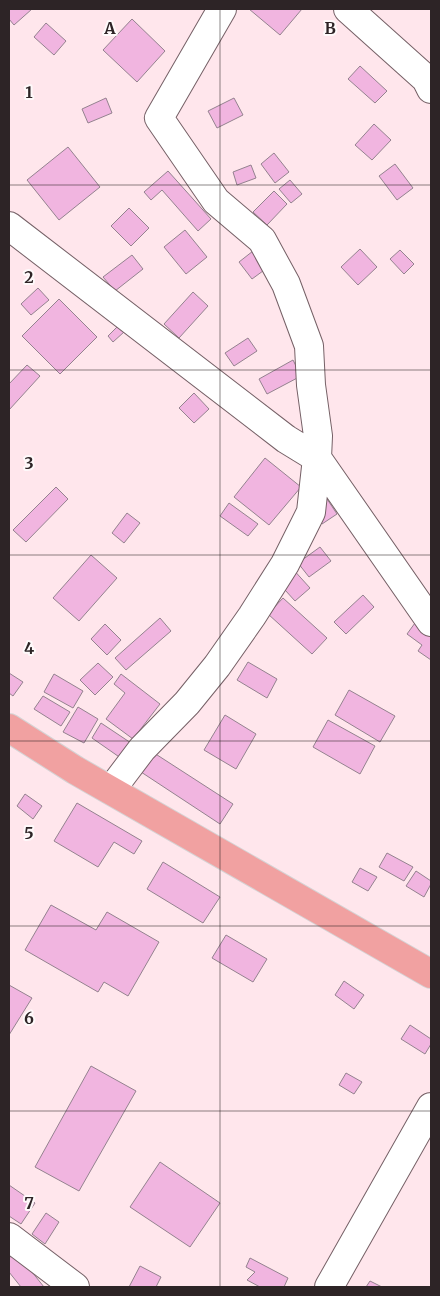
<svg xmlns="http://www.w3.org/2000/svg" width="440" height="1296" viewBox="0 0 440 1296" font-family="Merriweather,serif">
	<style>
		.building { fill: #f1b5e0; stroke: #94828f }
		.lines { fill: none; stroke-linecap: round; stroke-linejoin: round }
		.minor-casing { stroke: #756066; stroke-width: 30 }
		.major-casing { stroke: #d5d3d4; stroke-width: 30 }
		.minor { stroke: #fff; stroke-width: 28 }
		.major { stroke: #f1a1a1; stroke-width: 28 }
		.grid { fill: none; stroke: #2d2426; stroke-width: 1; stroke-opacity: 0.55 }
		.grid-label { font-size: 16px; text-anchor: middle; font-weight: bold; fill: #2d2426; stroke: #fef9fa; stroke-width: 4; stroke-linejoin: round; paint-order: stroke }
	</style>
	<rect width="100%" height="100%" fill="#ffe6ec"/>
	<path class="building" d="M9 9H32L14 25 9 19Z
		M249 9H302L280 35Z
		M132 19 165 51 137 82 103 50Z
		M46 23 66 41 54 55 34 37Z
		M360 66 387 91 375 103 348 79Z
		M106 98 112 113 88 123 82 109Z
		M234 98 243 115 217 128 208 111Z
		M374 124 391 140 372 160 355 145Z
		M68 147 100 187 59 220 27 180Z
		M274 153 289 172 275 183 261 164Z
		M395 164 413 188 397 200 379 176Z
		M251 165 256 178 237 185 233 172Z
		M168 171 211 219 198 231 162 190 151 200 144 192Z
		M290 180 302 194 291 203 279 189Z
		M274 191 287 204 267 225 253 212Z
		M129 208 149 228 131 246 111 226Z
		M185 230 207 257 186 274 164 247Z
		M360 249 377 267 358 285 341 267Z
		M400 250 414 264 404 274 390 259Z
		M253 251 267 268 252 279 239 262Z
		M132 255 143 269 115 291 103 277Z
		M38 288 49 300 31 315 21 304Z
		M193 292 208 306 179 338 164 324Z
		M59 299 97 337 60 374 22 336Z
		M118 326 124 332 113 342 108 336Z
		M248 338 257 351 234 366 225 353Z
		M293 360 301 376 267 394 259 379Z
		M27 365 40 376 9 410V384Z
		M194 393 209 409 194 423 179 408Z
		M265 458 301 487 269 525 234 497Z
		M56 487 68 499 26 542 13 530Z
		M327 499 337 514 322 524 312 509Z
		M229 503 258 524 248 536 220 516Z
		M127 513 140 523 124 543 112 533Z
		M320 547 331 561 309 577 298 563Z
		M91 555 117 578 79 621 53 598Z
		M291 567 310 588 295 601 276 580Z
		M363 595 374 607 346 634 334 622Z
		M283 598 327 638 312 654 268 614Z
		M160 618 171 631 126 670 115 658Z
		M415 623 431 635V660L418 651 422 645 407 634Z
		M105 624 121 640 107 655 91 639Z
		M248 662 277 679 267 698 237 680Z
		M98 663 113 677 95 695 80 680Z
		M9 673 23 682 13 696 9 693Z
		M54 674 83 691 73 708 44 692Z
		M121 674 160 704 133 739 106 719 125 693 114 684Z
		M349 690 395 716 380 742 335 715Z
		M43 696 70 712 61 726 34 709Z
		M78 707 98 719 84 743 63 732Z
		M225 715 256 734 236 769 204 750Z
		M328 720 375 746 360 774 313 747Z
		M101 723 134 745 125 761 92 738Z
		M151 751 233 804 220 824 138 770Z
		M25 794 42 806 33 819 17 806Z
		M77 803 142 841 134 854 114 842 98 867 54 841Z
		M387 853 413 867 404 881 379 867Z
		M163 862 220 897 203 923 147 889Z
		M360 868 377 877 368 891 352 882Z
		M416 871 431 881V884L424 897 406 886Z
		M51 905 96 930 107 912 159 942 128 996 104 982 98 992 25 950Z
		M226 935 267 959 253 982 212 958Z
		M344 981 364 995 354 1009 335 995Z
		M9 985 32 998 9 1035Z
		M410 1025 431 1039V1044L425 1054 401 1039Z
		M91 1066 136 1091 79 1191 35 1167Z
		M346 1073 362 1082 354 1094 339 1085Z
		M160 1162 220 1203 190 1247 130 1207Z
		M9 1185 35 1203 21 1224 9 1216Z
		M46 1213 59 1222 45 1244 32 1234Z
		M16 1252 44 1287H21L9 1272V1258Z
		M250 1258 288 1278 284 1287H260L247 1280 255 1272 246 1267Z
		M140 1266 161 1277 156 1287H129Z
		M370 1281 382 1287H366Z"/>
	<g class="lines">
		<defs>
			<path id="minor" d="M348 9 426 79 431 89
				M9 226 286 439 317 458 431 622
				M111 790 142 749 187 703 217 666 252 616 285 564 311 512 317 458 318 436 311 385 309 346 286 284 262 240 216 201 159 118 222 9
				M9 1237 75 1287
				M329 1287 431 1107"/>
			<path id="major" d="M9 728 75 770 431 974"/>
		</defs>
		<use href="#minor" class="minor-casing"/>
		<use href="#major" class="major-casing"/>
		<use href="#minor" class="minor"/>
		<use href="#major" class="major"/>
	</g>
	<path class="grid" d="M220 9V1287M9 185H431M9 370H431M9 555H431M9 741H431M9 926H431M9 1111H431"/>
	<g class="grid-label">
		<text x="110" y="34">A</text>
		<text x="330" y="34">B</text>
		<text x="29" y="98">1</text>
		<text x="29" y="283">2</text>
		<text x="29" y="469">3</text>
		<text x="29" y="654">4</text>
		<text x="29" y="839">5</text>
		<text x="29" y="1024">6</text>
		<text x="29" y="1209">7</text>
	</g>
	<rect width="440" height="1296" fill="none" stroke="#2d2426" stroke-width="20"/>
</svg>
